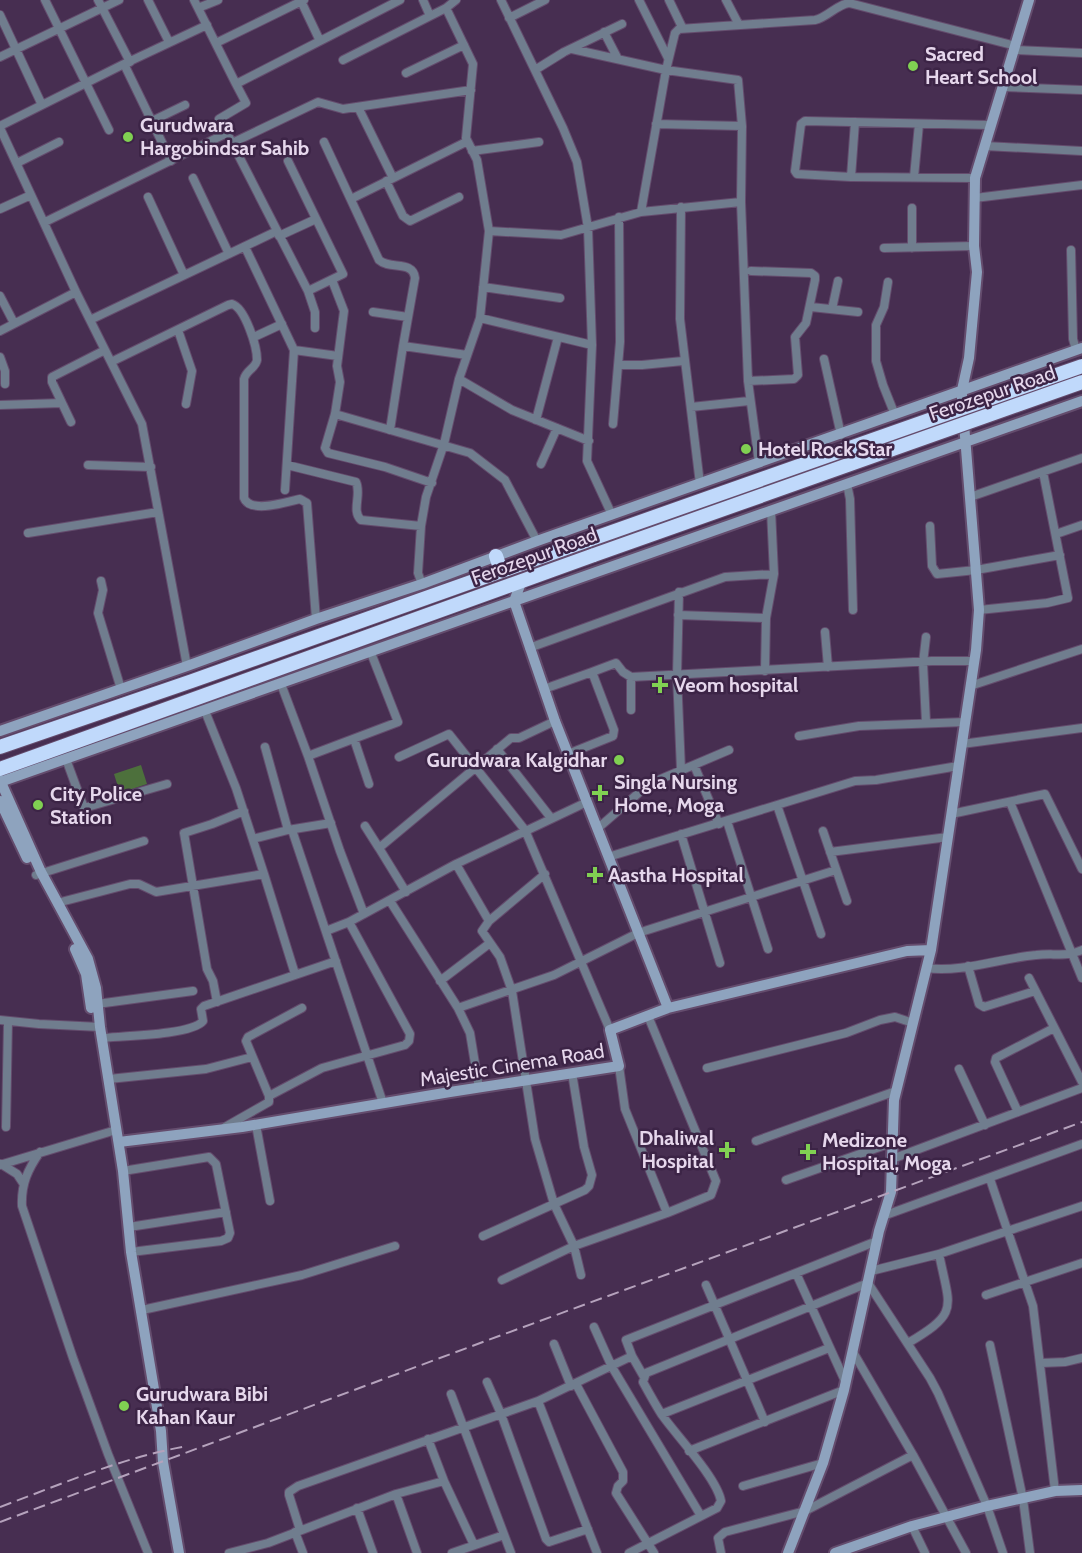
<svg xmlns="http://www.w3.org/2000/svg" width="1082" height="1553" viewBox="0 0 1082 1553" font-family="Cabin,sans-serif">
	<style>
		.green { fill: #4d703c }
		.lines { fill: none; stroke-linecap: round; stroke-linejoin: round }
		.street-casing { stroke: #644c6d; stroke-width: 10 }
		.secondary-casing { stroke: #644c6d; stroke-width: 14 }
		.highway-casing { stroke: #644c6d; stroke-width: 16 }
		.street { stroke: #707d8e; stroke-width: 8 }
		.secondary { stroke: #8ea3be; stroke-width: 10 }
		.highway { stroke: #c0d9fb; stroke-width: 14 }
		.rail { stroke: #b5a2bc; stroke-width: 2; stroke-dasharray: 12 6; stroke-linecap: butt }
		.highway-bridge-casing { stroke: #644c6d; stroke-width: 16; stroke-linecap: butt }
		.highway-bridge { stroke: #c0d9fb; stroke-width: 14 }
		.poi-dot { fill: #80d052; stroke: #3c2446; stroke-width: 2 }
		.labels { text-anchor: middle; stroke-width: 5; stroke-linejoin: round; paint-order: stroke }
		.poi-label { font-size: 20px; font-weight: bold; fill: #e6d7ec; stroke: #3c2446; text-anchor: start }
		.street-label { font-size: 20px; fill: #e6d7ec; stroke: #3c2446 }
	</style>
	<rect width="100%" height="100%" fill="#472e51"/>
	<path class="green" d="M141 765 147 784 120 793 114 774Z"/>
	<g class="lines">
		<defs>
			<path id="street" d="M45 0 109 130
				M98 0 130 62
				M148 0 169 42
				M194 0 236 84
				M423 0 430 16
				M501 0 563 128 577 162 588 228 592 345 587 461 612 515
				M639 0 668 58
				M669 0 682 27
				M726 0 738 23
				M301 1 320 41
				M198 8 218 0
				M0 15 42 105
				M509 18 545 0
				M604 32 618 59
				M216 43 304 0
				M572 49 666 70 738 80 742 126
				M1015 50 1082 53
				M0 57 119 0
				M343 60 446 8 456 0
				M535 70 564 52 622 24
				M406 73 464 45
				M1003 87 1082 90
				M358 107 393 178
				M152 121 185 105
				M656 124 742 126 741 202
				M0 126 124 64
				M0 128 76 292 142 424 187 666
				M227 133 219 119 246 103 236 84 400 0
				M324 142 379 260C390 270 413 260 415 278L403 346 467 355
				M232 143 318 102 343 109 471 90
				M985 146 1082 151
				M472 151 539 142
				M171 161 124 64 207 25
				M288 161 343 274 308 291
				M17 163 59 142
				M851 177 855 122
				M914 177 919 124
				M193 178 229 254
				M975 178 851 177 797 174 795 171 801 124 805 121 990 125
				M386 181 403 216 410 221 459 197
				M148 197 184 275
				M975 198 1082 185
				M351 199 466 142
				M681 207 680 319 700 484
				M912 208V248
				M0 209 31 195
				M641 212 666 70 675 33 679 29 815 20C828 17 836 5 849 3L1016 46
				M45 222 227 133 308 291 315 312V328
				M489 231 561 235 641 212 741 202 748 381 759 463
				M279 236 316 219
				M245 247 294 350 285 490
				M884 248 974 246
				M1071 250 1073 339 1076 350
				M332 280 344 311 337 366 340 382 335 414 325 448 328 453 385 467 432 483
				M888 282 884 307 876 325V361L883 385 895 415
				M483 287 560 298
				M0 296 14 323
				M811 307 858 312
				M832 309 838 281
				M373 312 408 317
				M480 318 592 345
				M90 320 277 231
				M178 330 192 371 186 404
				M0 331 76 292
				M254 337 282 324
				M294 350 338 356
				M0 357 5 371V384
				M824 359 841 435
				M111 362 228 305 232 304C245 308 257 346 257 360 256 368 246 370 244 379V498C250 514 287 502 300 499L307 503 316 619
				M618 365H642L683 361
				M459 379 512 410 589 441
				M748 381 794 379 798 375 795 337 806 323 815 280V276L811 273 751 271
				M0 405 62 403
				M691 407 749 401
				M335 414 470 453 505 480 537 541
				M536 420 558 337
				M71 422 52 382V377L105 350
				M613 424 620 342 619 217
				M390 430 403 346
				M541 464 557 428
				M88 465 151 467
				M287 465 356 482C362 494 351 511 361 520L421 526
				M847 484 850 499 853 610
				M970 497 1082 458
				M930 526 932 566 937 574 976 570 1060 555
				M28 533 158 512
				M1056 534 1082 525
				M101 581 103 590 98 613 121 689
				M422 584 418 573 421 526 426 497 444 444 459 379 480 318 489 231 477 160 466 138 473 64 446 8
				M679 592 677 675 681 770
				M979 610 1047 603 1068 598 1043 472
				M678 615 766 618
				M825 632 828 667
				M926 637 923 663 926 722
				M529 648 725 577 774 574
				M765 671 766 618 774 574 771 510
				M592 672 616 663 623 672 631 677 932 661H974
				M281 684 308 756
				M970 686 1082 649
				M544 689 592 672 614 730 613 736 568 754
				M631 710V677
				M799 736 859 726 965 722
				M354 739 369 784
				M962 744 1082 728
				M265 747 288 830 331 823
				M497 749 551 818
				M399 757 449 734 525 830 610 1030
				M66 759 84 808 167 784
				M694 765 719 824
				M1010 802 1082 978
				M777 805 821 934
				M951 814 1045 794 1082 869
				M727 821 768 949
				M365 826 379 848
				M597 829 649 784 729 750
				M292 830 383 1103
				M823 831 847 901
				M681 834 720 963
				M253 839 288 830
				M830 852 948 837
				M608 857 855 781 876 780 958 766
				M456 864 489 921
				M264 874 295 974
				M545 874 489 921 482 931 500 957 512 991 535 1139 554 1204 574 1246 581 1275
				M36 875 144 841
				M406 892 379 848 511 738H519L555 721
				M390 901 458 1008 470 1033 479 1088
				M57 903 130 884H139L156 892 264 874 236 788 205 711
				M364 914 340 851 308 756 398 722 371 653
				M349 922 456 864 587 802
				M968 966 979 1004 984 1007 1035 991
				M926 968C962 973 1001 958 1036 955 1053 953 1067 957 1082 950
				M1029 978 1082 1082
				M440 981 490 943
				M217 1002 213 981 207 969 184 833 212 824 244 811
				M97 1004 193 991
				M458 1008 554 975 638 933 836 870
				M648 1016 716 1181 711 1195 667 1213
				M0 1020 39 1024 100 1027
				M102 1038C123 1036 192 1035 203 1021L201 1009 204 1006 336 961
				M707 1068 846 1033 880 1020 895 1017 913 1023
				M959 1069 985 1125
				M109 1079 206 1069 252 1057
				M269 1096 322 1068 405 1045 409 1041 410 1034 349 922 326 931
				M1018 1112 995 1062 996 1058 1054 1028
				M256 1125 270 1201
				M6 1127 8 1021
				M225 1127 269 1102V1096L246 1041 248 1037 302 1008
				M756 1141 896 1091
				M40 1152C28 1169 21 1184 22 1206L73 1358 108 1454 148 1553
				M892 1159 1082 1088
				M1 1164 17 1174 23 1183
				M0 1165 116 1130
				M123 1171 209 1157 216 1164 230 1233 228 1238 221 1241 131 1252
				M990 1179 1033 1306 1055 1491
				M786 1180 891 1143
				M883 1216 1082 1144
				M129 1227 226 1212
				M483 1236 585 1190 589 1186 592 1175 584 1147 572 1073
				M871 1271 939 1254 1082 1206
				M796 1273 845 1381
				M502 1280 574 1246 667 1213 625 1109 619 1066
				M706 1285 765 1422
				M986 1295 1082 1263
				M142 1310 302 1275 395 1246
				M594 1327 612 1367 701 1516
				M908 1343C960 1312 950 1309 939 1254
				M554 1344 571 1386
				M990 1345 1023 1499 1030 1553
				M853 1352 913 1455
				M632 1356 644 1377
				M1041 1363 1065 1362 1082 1358
				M487 1382 501 1414 546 1539 549 1542 588 1529
				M576 1384 623 1472V1481L618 1486 616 1493 654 1553
				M451 1394 511 1553
				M538 1401 597 1553
				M662 1414 829 1348
				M428 1439 444 1481 474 1545
				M689 1451 844 1390
				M743 1486 823 1463
				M396 1494 417 1553
				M357 1508 373 1553
				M912 1526 925 1553
				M300 1530 289 1495V1492L298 1486 538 1401 632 1356 626 1340 877 1241
				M295 1532 303 1553
				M229 1553 268 1543 396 1494 444 1481
				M452 1553 504 1535
				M629 1553 717 1508 721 1501C717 1478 676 1435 662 1415 655 1404 649 1393 643 1382L646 1373 868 1283 930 1378 938 1393 987 1506 1003 1553
				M721 1553 718 1538 725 1532 805 1511 913 1455 966 1553"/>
			<path id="secondary" d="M521 583 514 601 555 721 668 1008
				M0 731 187 666 316 619 422 584 537 541 1082 348
				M0 780 41 872 88 959 96 988 100 1027 123 1171 131 1252 161 1431 163 1462 179 1553
				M0 782 1082 401
				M0 801 27 858
				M75 949 86 974 91 1008
				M119 1142 242 1127 450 1092 619 1066 610 1030 668 1008 907 951 931 950
				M788 1553 823 1463 844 1390 879 1231 891 1192 894 1100 931 950 976 650 979 610 962 399V390L969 358 977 272 974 246 975 178 1029 0
				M835 1553 912 1526 987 1506 1055 1491 1082 1490"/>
			<path id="highway" d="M496 556 501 571
				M0 747 192 681 589 540
				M0 769 594 555"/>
		</defs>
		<use href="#street" class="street-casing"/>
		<use href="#secondary" class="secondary-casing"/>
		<use href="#highway" class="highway-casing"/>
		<use href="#street" class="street"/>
		<use href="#secondary" class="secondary"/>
		<use href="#highway" class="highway"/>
		<path class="rail" d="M0 1507C62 1484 123 1457 188 1446
			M0 1522 499 1336 1082 1122"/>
		<defs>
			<path id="highway-bridge" d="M589 540 1082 366
				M594 555 1082 382"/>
		</defs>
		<use href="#highway-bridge" class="highway-bridge-casing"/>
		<use href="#highway-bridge" class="highway-bridge"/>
	</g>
	<g class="poi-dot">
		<circle cx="913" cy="66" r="6"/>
		<circle cx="128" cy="137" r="6"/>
		<circle cx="746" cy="449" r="6"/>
		<path d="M657 676h6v6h6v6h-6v6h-6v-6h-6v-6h6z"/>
		<circle cx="619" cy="760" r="6"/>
		<path d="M597 784h6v6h6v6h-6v6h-6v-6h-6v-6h6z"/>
		<circle cx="38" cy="805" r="6"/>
		<path d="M592 866h6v6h6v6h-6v6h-6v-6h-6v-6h6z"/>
		<path d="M724 1141h6v6h6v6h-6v6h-6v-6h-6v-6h6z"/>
		<path d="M805 1143h6v6h6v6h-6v6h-6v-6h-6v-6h6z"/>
		<circle cx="124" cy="1406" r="6"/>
	</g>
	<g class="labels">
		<g class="poi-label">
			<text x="925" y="61">Sacred<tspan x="925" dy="23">Heart School</tspan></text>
			<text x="140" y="132">Gurudwara<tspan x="140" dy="23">Hargobindsar Sahib</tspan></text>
			<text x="758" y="456">Hotel Rock Star</text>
			<text x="674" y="692">Veom hospital</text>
			<text x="607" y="767" text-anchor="end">Gurudwara Kalgidhar</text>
			<text x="614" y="789">Singla Nursing<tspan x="614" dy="23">Home, Moga</tspan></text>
			<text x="50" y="801">City Police<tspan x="50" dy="23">Station</tspan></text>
			<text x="608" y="882">Aastha Hospital</text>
			<text x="714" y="1145" text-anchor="end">Dhaliwal<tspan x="714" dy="23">Hospital</tspan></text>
			<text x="822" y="1147">Medizone<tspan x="822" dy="23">Hospital, Moga</tspan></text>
			<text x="136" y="1401">Gurudwara Bibi<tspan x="136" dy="23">Kahan Kaur</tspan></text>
		</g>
		<g class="street-label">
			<text transform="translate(992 393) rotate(-19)" y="7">Ferozepur Road</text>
			<text transform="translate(534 556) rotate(-20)" y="7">Ferozepur Road</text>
			<text transform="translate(512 1065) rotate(-9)" y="7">Majestic Cinema Road</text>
		</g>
	</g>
</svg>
